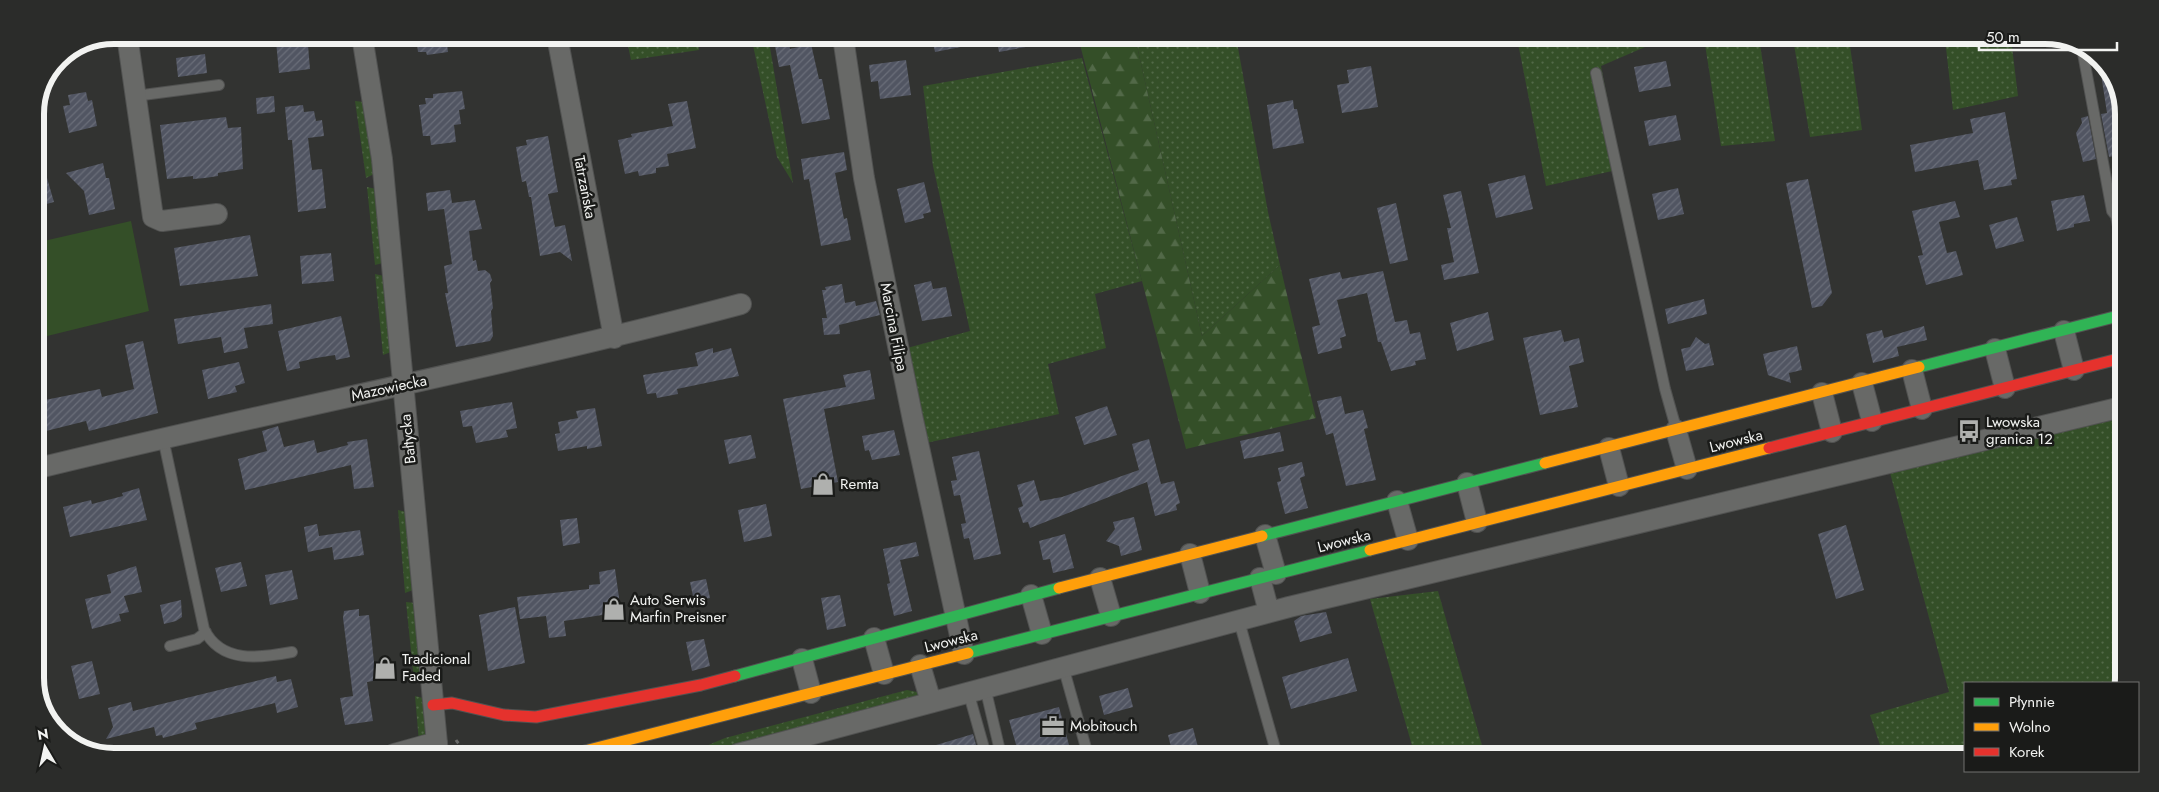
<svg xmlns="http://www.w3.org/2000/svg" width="2159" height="792" viewBox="0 0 2159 792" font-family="Jost,sans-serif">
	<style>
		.grass { fill: url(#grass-dots) }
		.forest { fill: url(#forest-firs) }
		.garden { fill: #344f28 }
		.building { fill: url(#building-hatch) }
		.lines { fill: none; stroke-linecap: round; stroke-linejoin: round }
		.lane-casing { stroke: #515251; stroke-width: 12 }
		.street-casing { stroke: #515251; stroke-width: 22 }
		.fast-casing { stroke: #515251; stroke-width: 13 }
		.slow-casing { stroke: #515251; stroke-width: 13 }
		.jam-casing { stroke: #515251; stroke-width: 13 }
		.path { stroke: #696a68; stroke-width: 3; stroke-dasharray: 4 4; stroke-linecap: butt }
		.lane { stroke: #686967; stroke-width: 10 }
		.street { stroke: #686967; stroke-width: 20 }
		.fast { stroke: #30b455; stroke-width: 11 }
		.slow { stroke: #ff9f0a; stroke-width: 11 }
		.jam { stroke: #e5322d; stroke-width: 11 }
		.labels { text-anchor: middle; stroke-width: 5; stroke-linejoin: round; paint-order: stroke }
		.street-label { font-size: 15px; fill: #f2f3f1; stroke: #1a1b19 }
		.poi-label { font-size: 15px; fill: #f2f3f1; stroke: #1a1b19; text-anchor: start }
		.rim { fill: none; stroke: #f2f3f1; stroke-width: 6 }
	</style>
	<defs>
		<pattern id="grass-dots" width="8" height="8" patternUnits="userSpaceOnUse" patternTransform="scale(1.25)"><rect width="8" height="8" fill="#344f28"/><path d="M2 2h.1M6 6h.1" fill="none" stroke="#526948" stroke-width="1.8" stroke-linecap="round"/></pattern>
		<pattern id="forest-firs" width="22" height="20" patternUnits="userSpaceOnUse" patternTransform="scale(1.25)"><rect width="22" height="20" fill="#344f28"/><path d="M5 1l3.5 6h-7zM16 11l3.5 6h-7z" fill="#526948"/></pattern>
		<pattern id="building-hatch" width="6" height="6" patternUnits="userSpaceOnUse" patternTransform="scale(1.25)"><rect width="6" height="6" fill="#515562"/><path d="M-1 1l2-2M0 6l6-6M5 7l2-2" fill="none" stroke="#6a6e79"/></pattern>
	</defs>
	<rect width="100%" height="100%" fill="#323331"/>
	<path class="grass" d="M626 36H697L699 50 631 60Z
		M751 36H768L793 183 777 157Z
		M1135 37H1236L1268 212 1280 265 1202 336Z
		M1517 38H1666L1601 66 1621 169 1546 186Z
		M1704 38H1759L1775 141 1721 146Z
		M1793 39H1849L1862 130 1810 137Z
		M1945 39H2011L2018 96 1953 110Z
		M1082 58 1142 281 1095 294 1106 348 1048 364 1059 414 926 443 907 348 970 331 933 166 923 86Z
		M355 101 364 102 374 174 366 178Z
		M367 187 376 189 383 263 375 265Z
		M375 274 384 276 391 352 383 355Z
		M2122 415 2120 683H1965V757H1884L1870 715 1949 692 1889 469Z
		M398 510 406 512 413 590 405 593Z
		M1438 591 1485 756H1415L1370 599Z
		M406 602 415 603 422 679 414 681Z
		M907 690 917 692 918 698 719 754H687L725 738Z
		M415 696 423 698 427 737 419 742Z"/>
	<path class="forest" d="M1078 37H1135L1202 336 1280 265 1316 418 1186 449Z"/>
	<path class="garden" d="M131 221 149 311 35 339V243Z"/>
	<path class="building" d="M416 36H446L448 52 427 55 426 52H418Z
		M932 37H975L976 44 935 52Z
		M996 37H1041L1042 44 999 52Z
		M291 39 292 46 308 45 310 69 279 73 276 41Z
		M789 43 790 49 811 44 819 79H822L830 119 802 124 790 65 779 67 775 46Z
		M205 54 207 73 178 77 176 58Z
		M906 60 911 95 880 99 878 81 871 82 869 65Z
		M1666 61 1671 86 1639 92 1634 67Z
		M2099 61 2107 66 2124 109V154L2109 157 2101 114 2107 113Z
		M1371 66 1378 107 1342 113 1337 85 1349 83 1347 70Z
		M462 91 465 109 459 110 461 124 454 125 456 142 431 145 430 136H423L419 105 426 104 425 98H433V94Z
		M86 92 88 101 92 100 97 126 69 133 63 106 70 105 68 95Z
		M274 96 275 112 257 114 256 98Z
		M1293 100 1294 109H1297L1304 143 1273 149 1267 105Z
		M687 101 696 148 667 154 669 166 656 168V173L639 176 638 171 625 174 618 140 632 137 631 134 673 126 668 104Z
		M303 105 304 112 314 111 316 121 322 120 324 136 308 138 312 170 322 169 326 208 298 212 292 140H288L285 107Z
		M2005 112 2017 179 2011 180 2012 185 1984 190 1978 160 1915 172 1910 145 1973 133 1970 119Z
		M1676 115 1681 140 1649 146 1644 121Z
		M2088 116 2096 159 2083 162 2076 133 2082 123 2081 118Z
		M226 117 228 128 241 127 243 169 218 173V176L205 178 193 179V176L167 179 160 125Z
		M548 136 558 192 548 194 555 227 565 225 572 261 560 252 540 256 531 197H529L526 181 522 182 516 147 527 145 526 140Z
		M844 152 847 170 835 173 844 219 847 218 851 240 821 246 809 179 804 180 801 159Z
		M103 163 106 178H109L115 209 89 215 84 191 66 173Z
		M1525 175 1533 209 1496 218 1488 184Z
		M47 178 54 202 35 207V181Z
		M1808 179 1832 293 1822 306 1812 308 1786 183Z
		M924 182 931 212 923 214 924 218 905 223 897 189Z
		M1678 188 1684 214 1658 220 1652 194Z
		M450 190 452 203 475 200 482 229 469 231 473 261 476 260 478 271 485 270 490 274 492 280 490 283 493 308 491 311 493 336 490 341 456 347 445 293H448L444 266 452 264 444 209 428 211 426 193Z
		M1461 191 1479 273 1444 280 1441 265 1454 262 1447 228H1451L1443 195Z
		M2084 195 2090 221 2074 224V227L2057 231 2051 201Z
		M1955 201 1960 217 1939 222 1947 253 1956 251 1963 275 1926 285 1918 256 1923 255 1912 211Z
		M1396 203 1408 260 1390 264 1377 208Z
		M2017 217 2024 241 1996 249 1989 225Z
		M250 235 258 276 180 286 174 248Z
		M331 253 334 281 302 284 300 256Z
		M1383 271 1395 322 1407 320 1410 334 1420 332 1426 359 1415 361 1416 365 1391 371 1381 342H1378L1367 293 1337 300 1346 336 1340 338 1342 348 1318 354 1312 327 1320 325 1309 279 1340 272 1342 279Z
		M931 281 933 289 946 287 952 316 922 321 914 285Z
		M842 284 845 303 855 301 856 306 876 301 880 315 839 325 840 334 824 335 822 318H827L822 290H826L825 287Z
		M1704 299 1707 314 1668 324 1665 309Z
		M271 304 273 324 244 328 248 348 224 353 221 337 178 344 174 319Z
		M1488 312 1494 340 1457 351 1450 323Z
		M341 316 350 357 336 360 335 355 316 358 299 362 300 368 287 371 278 331Z
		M1924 326 1927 340 1897 347 1899 356 1873 363 1866 334 1882 330 1884 338Z
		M1561 330 1564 342 1579 338 1584 362 1569 366 1578 407 1540 415 1523 338Z
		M1696 337 1705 344 1709 343 1714 365 1686 371 1681 349 1690 347Z
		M143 341 158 413 89 431 86 421 46 431 45 427 35 430V402L100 389 102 397 134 389 125 345Z
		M1797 346 1802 370 1789 373 1791 383 1768 375 1763 354Z
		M713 348V353L731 348 739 376 677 389 678 394 657 398 656 393 647 394 643 375 698 366 695 353Z
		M239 362 245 383 235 386 237 392 208 399 202 370Z
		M870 370 875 399 824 409 838 482 801 489 783 399 846 387 843 375Z
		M1341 396 1345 414 1363 410 1368 428 1364 429 1376 480 1346 486 1333 433 1326 435 1317 401Z
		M512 402 517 428 506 430 508 437 476 443 472 426 463 427 460 411Z
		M1107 406 1117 435 1084 445 1075 417Z
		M595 408 602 446 587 449V446L558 451 555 434 560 433 558 422 578 418 576 411Z
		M278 426 284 447 314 440 317 453 348 445 347 442 367 439 374 487 354 489 351 465 245 490 238 459 267 451 262 431Z
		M894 430 900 455 872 460 869 450 865 451 862 436Z
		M1280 432 1284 451 1244 459 1240 441Z
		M751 435 756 458 729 464 724 440Z
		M1149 439 1161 484 1174 481 1180 503 1176 505 1177 510 1155 516 1147 482 1030 528 1028 522 1023 523 1018 508 1023 506 1017 485 1034 480 1040 501 1062 497 1139 470 1132 444Z
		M979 451 1001 554 974 560 969 538 964 539 961 524 966 523 960 495 954 496 951 481 957 480 952 457Z
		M1302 462 1305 476 1300 478 1308 508 1285 514 1277 482 1281 481 1278 468Z
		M139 488 147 520 70 537 63 507 91 500 92 504 123 496 122 493Z
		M766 504 772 536 744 542 738 510Z
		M1134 517 1142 550 1121 556 1119 546 1106 541 1115 529 1113 522Z
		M577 518 580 543 563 546 560 520Z
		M317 524 319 536 360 530 364 555 334 560 332 547 308 552 304 527Z
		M1846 525 1864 590 1836 599 1818 534Z
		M1065 534 1074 568 1053 573 1050 559 1043 560 1039 541Z
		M916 542 919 556 900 560 912 611 894 616 887 584 890 583 883 549Z
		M241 562 247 586 221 592 215 568Z
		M136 566 142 592 124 596 129 612 119 614 121 621 92 629 85 599 111 593 107 575Z
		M615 569 621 612 564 621 566 636 549 638 546 616 520 619 517 597 589 589V585L600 584 599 572Z
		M292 570 298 599 270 605 265 575Z
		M706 579 710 598 694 601 690 582Z
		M840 595 846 626 827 630 821 598Z
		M181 600 182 617 176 621 164 624 160 605Z
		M515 607 525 663 488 671 479 615Z
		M359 609V616L369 615 374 662 390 659 392 673 384 675V679L367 682 373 721 345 725 340 698 353 696 343 618 344 611Z
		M1326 612 1332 633 1300 642 1294 621 1301 616Z
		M704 639 710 666 692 671 686 642Z
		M1348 658 1357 691 1291 709 1282 677Z
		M92 661 100 694 79 699 71 666Z
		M276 676 277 682 291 679 298 707 277 713 275 703 195 723 197 729 163 738 162 735 156 736 154 727 106 739 113 727 108 708 131 702 133 711Z
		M1128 688 1133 707 1104 715 1099 696Z
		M1059 707 1070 749 1059 752V755H1019L1009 720Z
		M1193 728 1199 751 1173 755 1168 735Z
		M973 734 979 755H917L916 751Z"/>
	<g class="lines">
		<defs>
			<path id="lane" d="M2082 48 2112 211 2116 216 2123 251
				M1596 73 1665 389 1676 428
				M135 96 219 85
				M163 438 204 629C221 664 260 658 292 652
				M1239 621 1277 755
				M170 646 197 639 206 632
				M1063 666 1088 755
				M985 687 1001 755
				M968 691 986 755"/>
			<path id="street" d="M127 35 153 217 162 221 217 214
				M362 36 382 159 438 754
				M557 36 614 338
				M843 37 864 178 913 420 964 654
				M2064 331 2074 370
				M1995 349 2005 388
				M1912 370 1922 409
				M1862 383 1872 421
				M1822 393 1832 432
				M1676 430 1687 469
				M1609 448 1619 486
				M35 469C270 411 508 366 741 304
				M1467 483 1477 522
				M1397 501 1408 540
				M1265 535 1276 574
				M1190 554 1200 593
				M1100 578 1111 616
				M1260 578 1269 612
				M1031 595 1042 634
				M874 638 884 674
				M802 659 811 693
				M920 665 931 702
				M394 754 437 742
				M738 754 1289 607 2122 407"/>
			<path id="fast" d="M1919 367 2122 315
				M1262 536 1545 463
				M968 653 1370 550
				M735 676 1059 588"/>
			<path id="slow" d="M1545 463 1919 367
				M1370 550 1769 448
				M1059 588 1262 536
				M573 754 968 653"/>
			<path id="jam" d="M1769 448 2122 358
				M433 705 452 703 504 715 536 717 701 685 735 676"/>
		</defs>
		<use href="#lane" class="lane-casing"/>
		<use href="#street" class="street-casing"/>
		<use href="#fast" class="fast-casing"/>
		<use href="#slow" class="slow-casing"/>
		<use href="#jam" class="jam-casing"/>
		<path class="path" d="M456 740C461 748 472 753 482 752"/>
		<use href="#lane" class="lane"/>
		<use href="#street" class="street"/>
		<use href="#fast" class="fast"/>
		<use href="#slow" class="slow"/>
		<use href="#jam" class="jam"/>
	</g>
	<defs>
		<symbol id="bus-bare" viewBox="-9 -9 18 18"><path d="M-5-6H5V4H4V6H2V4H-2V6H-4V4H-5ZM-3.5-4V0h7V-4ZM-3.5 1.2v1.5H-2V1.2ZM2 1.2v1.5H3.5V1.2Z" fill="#afb0ae" stroke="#1a1b19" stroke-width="2.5" paint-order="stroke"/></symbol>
		<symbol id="shop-bare" viewBox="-9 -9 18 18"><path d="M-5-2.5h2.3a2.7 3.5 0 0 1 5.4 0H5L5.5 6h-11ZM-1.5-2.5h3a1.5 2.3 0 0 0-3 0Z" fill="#afb0ae" stroke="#1a1b19" stroke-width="2.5" paint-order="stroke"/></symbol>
		<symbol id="office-bare" viewBox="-9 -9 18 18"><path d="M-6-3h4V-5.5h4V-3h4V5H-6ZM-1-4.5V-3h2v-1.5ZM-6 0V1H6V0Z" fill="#afb0ae" stroke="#1a1b19" stroke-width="2.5" paint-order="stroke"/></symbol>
	</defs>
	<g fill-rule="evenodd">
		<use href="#bus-bare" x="1953" y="415" width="32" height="32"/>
		<use href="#shop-bare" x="807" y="468" width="32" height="32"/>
		<use href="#shop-bare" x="598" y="593" width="32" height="32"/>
		<use href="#shop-bare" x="369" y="652" width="32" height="32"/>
		<use href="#office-bare" x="1037" y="710" width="32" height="32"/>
	</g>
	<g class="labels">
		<g class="street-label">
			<text transform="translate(585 187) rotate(79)" y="5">Tatrzańska</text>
			<text transform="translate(894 327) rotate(79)" y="5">Marcina Filipa</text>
			<text transform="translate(389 388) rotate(-12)" y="5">Mazowiecka</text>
			<text transform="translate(408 439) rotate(-96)" y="5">Bałtycka</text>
			<text transform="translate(1736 441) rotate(-14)" y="5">Lwowska</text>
			<text transform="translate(1344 541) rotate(-14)" y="5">Lwowska</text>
			<text transform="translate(951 641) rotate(-14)" y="5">Lwowska</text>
		</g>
		<g class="poi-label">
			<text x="1986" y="427">Lwowska<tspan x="1986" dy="17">granica 12</tspan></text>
			<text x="840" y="489">Remta</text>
			<text x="630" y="605">Auto Serwis<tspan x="630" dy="17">Marfin Preisner</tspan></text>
			<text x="402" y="664">Tradicional<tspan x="402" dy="17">Faded</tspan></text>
			<text x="1070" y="731">Mobitouch</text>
		</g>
	</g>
	<path d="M0 0H2159V792H0ZM114 44H2045A70 70 0 0 1 2115 114V678A70 70 0 0 1 2045 748H114A70 70 0 0 1 44 678V114A70 70 0 0 1 114 44Z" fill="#2b2c2a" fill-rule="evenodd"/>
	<path class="rim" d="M114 44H2045A70 70 0 0 1 2115 114V678A70 70 0 0 1 2045 748H114A70 70 0 0 1 44 678V114A70 70 0 0 1 114 44Z"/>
	<rect x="1964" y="682" width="175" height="90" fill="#1a1b19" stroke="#70716f"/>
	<rect x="1974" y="698" width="25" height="8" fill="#30b455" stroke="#70716f"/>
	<text x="2009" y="707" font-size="15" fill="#f2f3f1">Płynnie</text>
	<rect x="1974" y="723" width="25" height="8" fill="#ff9f0a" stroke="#70716f"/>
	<text x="2009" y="732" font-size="15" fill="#f2f3f1">Wolno</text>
	<rect x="1974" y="748" width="25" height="8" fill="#e5322d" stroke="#70716f"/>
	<text x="2009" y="757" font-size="15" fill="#f2f3f1">Korek</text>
	<g transform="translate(45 747) rotate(351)" stroke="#1a1b19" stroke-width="4" paint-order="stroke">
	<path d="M0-4L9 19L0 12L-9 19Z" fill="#f2f3f1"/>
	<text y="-8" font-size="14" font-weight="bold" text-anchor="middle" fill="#f2f3f1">N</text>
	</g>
	<path d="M1979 42v8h138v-8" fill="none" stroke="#f2f3f1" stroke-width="2.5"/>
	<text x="1986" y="42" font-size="15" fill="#f2f3f1" stroke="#1a1b19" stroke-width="4" paint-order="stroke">50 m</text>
</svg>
